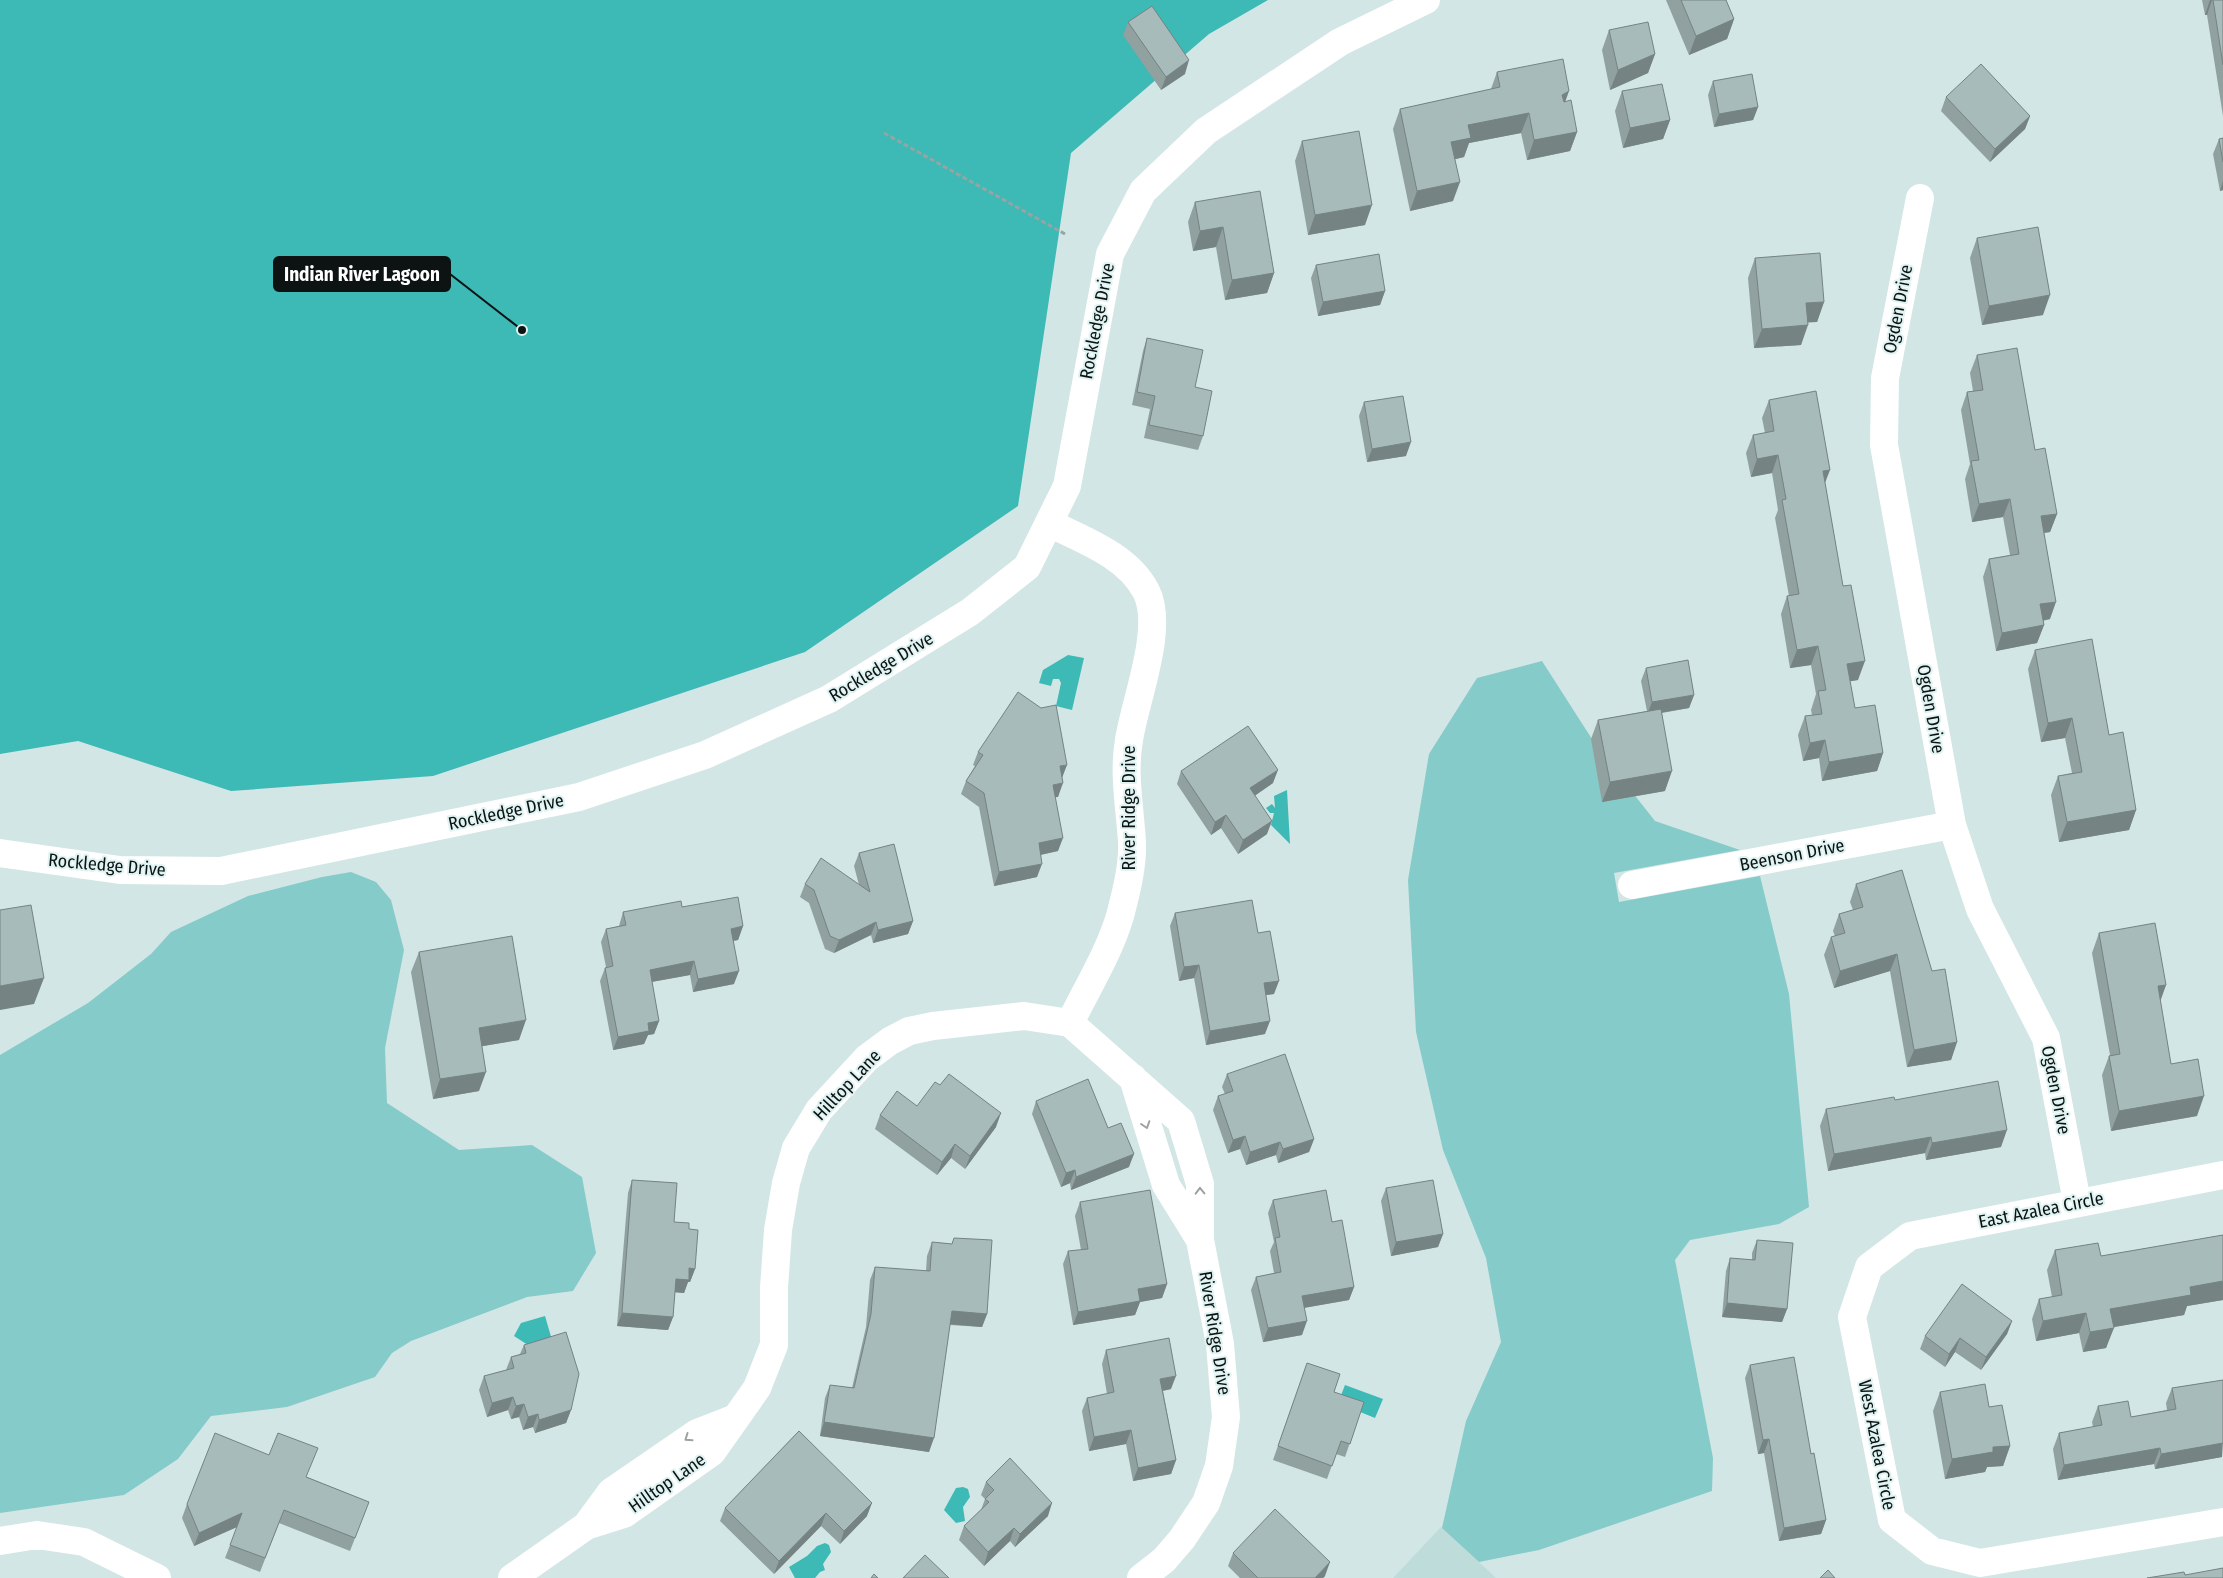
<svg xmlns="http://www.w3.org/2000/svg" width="2223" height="1578" viewBox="0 0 2223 1578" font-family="'Fira Sans Condensed',sans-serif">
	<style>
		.built { fill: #bedcda }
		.green { fill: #85cbc9 }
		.water { fill: #3db9b6 }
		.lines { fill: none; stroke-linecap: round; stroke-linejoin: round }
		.path { stroke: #95a5a4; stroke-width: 3; stroke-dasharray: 5 2.5; stroke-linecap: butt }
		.minor { stroke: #fff; stroke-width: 28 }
		.wall { fill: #90a1a0 }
		.shaded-wall { fill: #758382 }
		.building { fill: #a7bbba; stroke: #758382 }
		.oneway { stroke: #9ea1a0 }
		.labels { text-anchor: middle; stroke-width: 4; stroke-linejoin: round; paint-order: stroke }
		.street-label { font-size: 18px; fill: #0c1312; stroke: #dff3f2 }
		.leader { fill: none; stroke: #0c1312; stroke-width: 2 }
		.callout-dot { fill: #0c1312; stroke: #dff3f2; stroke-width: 2 }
		.callout { fill: #0c1312; stroke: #0c1312; stroke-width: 2 }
		.callout-label { font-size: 19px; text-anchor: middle; font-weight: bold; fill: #fff }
	</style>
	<rect width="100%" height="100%" fill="#d2e6e5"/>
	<path class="built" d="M1441 1527 1496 1578H1393Z"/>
	<path class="green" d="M1542 661 1599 750 1655 821 1740 850 1614 873 1619 902 1760 876 1789 994 1809 1207 1779 1224 1690 1240 1675 1260 1713 1458 1712 1491 1539 1550 1479 1562 1442 1528 1466 1421 1501 1342 1486 1258 1443 1150 1416 1032 1408 880 1429 754 1477 678Z
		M351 872 376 882 391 900 404 950 385 1048 387 1103 459 1150 532 1145 582 1177 596 1253 573 1291 527 1297 411 1341 392 1353 375 1377 287 1407 211 1416 178 1459 124 1495 0 1513V1055L88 1003 151 954 171 932 248 896 322 877Z"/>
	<path class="water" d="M0 0H1268L1209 34 1071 153 1018 506 805 652 433 776 231 791 78 741 0 754Z
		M1068 655 1084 658 1072 710 1056 706 1061 683 1059 679H1053L1051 686 1039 683 1043 670Z
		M1287 790 1290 844 1271 825 1274 813H1270L1266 808 1272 804 1275 808 1274 796Z
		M545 1316 552 1340 531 1347 514 1336 521 1323Z
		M1345 1385 1383 1399 1375 1418 1338 1403Z
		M963 1487 968 1489 970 1497 963 1507 965 1521 956 1523 944 1510 956 1488Z
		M825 1543 829 1545 831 1552 823 1564 825 1570 820 1572 815 1578H795L789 1567 807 1556 817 1546Z"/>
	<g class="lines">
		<path class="path" d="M884 133 1065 234"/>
		<path class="minor" d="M1920 198 1885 378 1884 445 1952 825 1980 909 2046 1038 2077 1202
			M1049 523C1083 540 1127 555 1146 591 1165 628 1135 700 1129 740 1123 774 1130 808 1132 842 1133 866 1126 893 1120 916 1109 953 1087 988 1070 1023
			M0 853 120 870 221 871 579 797 705 755 829 699 970 612 1027 567 1067 486 1110 254 1143 191 1206 131 1340 42 1426 0
			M1632 885 1952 825
			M1070 1023 1181 1121 1200 1184V1240L1220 1344 1226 1417 1219 1466 1206 1503 1182 1539 1164 1560 1141 1578
			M1133 1078 1166 1185 1200 1240
			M2223 1175 1910 1236 1869 1267 1852 1317 1892 1520 1932 1551 1980 1563 2223 1522
			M586 1526 624 1514 712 1452 757 1388 774 1345V1288L778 1230 786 1183 796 1148 819 1110 867 1058 890 1041 909 1031 933 1026 1024 1016 1070 1023
			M0 1541 37 1535 84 1542 157 1578
			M512 1578 586 1526 611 1492 697 1433 733 1419"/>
	</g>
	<path class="wall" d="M1666 0H1726L1734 19 1727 39 1689 55Z
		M2202 0H2223V116L2207 15H2205Z
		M1128 22 1185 74 1161 90 1123 35Z
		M1609 30 1655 54 1648 73 1610 90 1602 50Z
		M1497 72 1565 101 1577 132 1570 151 1527 160 1521 133 1469 143 1464 157 1455 159 1453 201 1410 211 1393 129 1400 109 1491 89Z
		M1713 81 1758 107 1753 120 1714 127 1708 95Z
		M1622 91 1670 120 1663 139 1623 148 1615 111Z
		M1946 97 2030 116 2025 129 1990 162 1941 111Z
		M2223 138V190L2220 191 2213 154 2219 139Z
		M1302 141 1365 225 1308 235 1295 161Z
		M1195 202 1274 273 1267 293 1225 300 1216 247 1193 251 1188 222Z
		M1977 238 2043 315 1982 325 1970 258Z
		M1755 258 1824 302 1817 322H1808L1801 345 1754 348 1748 278Z
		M1316 265 1385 291 1380 305 1318 316 1311 278Z
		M1147 338 1195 387 1203 436 1198 450 1144 438 1150 409 1132 405 1143 351Z
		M1977 355 2035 450 2057 514 2050 532 2044 533 2050 619 2043 621 2044 625 2037 643 1996 651 1983 577 1989 559 2010 555 2003 517 1972 522 1965 479 1970 464 1961 410 1967 392 1973 391 1970 373Z
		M1769 400 1825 483 1858 680 1850 681 1855 708 1883 753 1877 771 1822 781 1819 758 1803 761 1798 735 1805 716 1812 715 1811 710 1816 694 1811 665 1790 668 1781 614 1787 596H1789L1775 518 1778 510 1772 473 1751 477 1746 453 1753 435 1765 433 1762 418Z
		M1364 402 1406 456 1367 462 1359 416Z
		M2035 650 2109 735 2136 810 2129 830 2059 842 2051 795 2058 776 2072 773 2065 738 2041 742 2028 669Z
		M1646 668 1694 695 1689 708 1662 713 1665 791 1602 802 1591 739 1598 720 1647 711 1641 681Z
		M978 752 1062 778 1058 797H1055L1058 851 1041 855 1037 877 994 886 979 807 961 794 966 781 975 766 973 765Z
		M1181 771 1273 783 1255 795 1267 834 1238 854 1221 828 1211 835 1177 784Z
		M859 853 913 921 908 934 873 943 871 935 834 953 825 949 809 903 800 897 805 884 859 885 854 866Z
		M1856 884 1932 971 1957 1042 1951 1060 1907 1067 1890 971 1834 988 1824 955 1831 937 1835 936 1833 931 1839 914 1853 910 1850 902Z
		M682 907 743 926 738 940 733 941 734 984 693 992 690 975 652 982 659 1021 654 1034 648 1035 644 1044 613 1050 600 981 605 968 606 967 601 942 606 929 619 926 623 912Z
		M1175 913 1258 933 1274 994 1266 995 1265 1034 1206 1045 1194 978 1179 981 1170 926Z
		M2099 933 2166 985 2160 1000 2171 1064 2197 1116 2111 1131 2102 1075 2109 1056 2110 1055 2092 953Z
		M419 952 519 1040 482 1046 479 1091 433 1099 411 972Z
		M1227 1074 1314 1139 1309 1152 1278 1163 1276 1155 1246 1165 1240 1149 1228 1153 1213 1110 1218 1096 1225 1094 1222 1087Z
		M1036 1101 1108 1128 1129 1167 1071 1190 1070 1183 1061 1187 1032 1114Z
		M917 1106 996 1127 965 1169 951 1158 937 1175 875 1129 880 1115Z
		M1826 1109 2001 1147 1926 1160 1925 1153 1828 1171 1820 1126Z
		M632 1180 674 1222 689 1229 695 1269 690 1282H688L684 1293 675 1292 673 1317 668 1330 617 1326 628 1193Z
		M1386 1188 1443 1234 1438 1247 1391 1256 1381 1201Z
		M1273 1200 1332 1222 1354 1287 1349 1300 1304 1308 1302 1335 1263 1342 1251 1290 1256 1277 1274 1273 1270 1251 1274 1242 1268 1213Z
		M1080 1202 1167 1284 1162 1298 1140 1302 1135 1315 1073 1325 1063 1264 1068 1251 1081 1250 1075 1216Z
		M2223 1235V1300L2187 1306 2184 1315 2113 1327 2106 1348 2083 1352 2079 1333 2036 1341 2032 1319 2039 1299 2052 1297 2047 1270 2055 1250 2101 1256Z
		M954 1238 987 1314 982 1327 950 1325 929 1452 820 1436 825 1398 830 1385 852 1388 866 1327 870 1280 875 1267 926 1271 927 1256 932 1242 952 1244Z
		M1757 1240 1787 1309 1782 1322 1722 1317 1726 1271 1730 1258 1752 1260V1253Z
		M2012 1321 2007 1334 1981 1370 1955 1352 1945 1367 1920 1349 1925 1336Z
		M524 1345 571 1410 566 1423 535 1433 533 1427 523 1430 519 1417 511 1419 508 1410 487 1417 479 1390 484 1376 506 1370 511 1357 520 1354Z
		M1106 1350 1171 1389 1163 1391 1176 1460 1171 1474 1133 1481 1126 1444 1089 1451 1082 1411 1087 1398 1107 1394 1102 1364Z
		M1307 1363 1334 1392 1364 1402 1345 1457 1336 1454 1327 1479 1273 1460Z
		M1750 1365 1811 1454 1826 1520 1821 1534 1779 1541 1764 1453 1758 1454 1745 1378Z
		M2223 1380 2222 1457 2155 1469 2154 1464 2058 1480 2053 1449 2059 1433 2093 1427 2092 1422 2098 1406 2131 1417 2167 1410 2166 1403 2172 1388Z
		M1940 1392 1989 1407 2010 1446 2003 1466 1987 1467 1985 1472 1945 1479 1933 1411Z
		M799 1431 867 1516 840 1544 821 1526 774 1574 720 1521 725 1508Z
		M307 1477 369 1502 350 1551 279 1523 260 1572 225 1558 237 1527 194 1546 182 1518 187 1504Z
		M986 1482 1048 1516 1015 1547 1010 1541 984 1566 959 1540 964 1526 981 1510 985 1499 981 1495Z
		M1233 1553 1325 1576 1323 1578H1240L1228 1566Z"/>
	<path class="shaded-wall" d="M2210 0H2212L2207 15H2205Z
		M1734 19 1727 39 1689 55 1696 36Z
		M1655 54 1648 73 1610 90 1618 70Z
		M1189 60 1185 74 1161 90 1166 77Z
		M1569 91 1562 111V95Z
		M1758 107 1753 120 1714 127 1719 114Z
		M1529 113 1521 133 1469 143 1464 157 1444 162 1451 142 1468 125Z
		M2030 116 2025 129 1990 162 1995 149Z
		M1670 120 1663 139 1623 148 1630 128Z
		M1577 132 1570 151 1527 160 1534 140Z
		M2223 181V190L2220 191Z
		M1460 182 1453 201 1410 211 1417 191Z
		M1372 205 1365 225 1308 235 1315 215Z
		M1223 227 1216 247 1193 251 1200 231Z
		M1274 273 1267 293 1225 300 1232 280Z
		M1385 291 1380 305 1318 316 1323 302Z
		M2050 295 2043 315 1982 325 1989 306Z
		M1824 302 1817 322 1799 323 1806 303Z
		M1808 325 1801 345 1754 348 1762 329Z
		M1411 442 1406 456 1367 462 1372 449Z
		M1778 455 1772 473 1751 477 1757 459Z
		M1830 470 1823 488V471Z
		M2010 499 2003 517 1972 522 1979 504Z
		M2057 514 2050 532 2035 534 2041 516Z
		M2056 602 2050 619 2033 622 2040 604Z
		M2044 625 2037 643 1996 651 2002 633Z
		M1818 646 1811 665 1790 668 1797 650Z
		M1865 661 1858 680 1840 683 1847 664Z
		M1694 695 1689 708 1647 715 1652 702Z
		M2072 718 2065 738 2041 742 2048 723Z
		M1825 740 1819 758 1803 761 1810 743Z
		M1883 753 1877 771 1822 781 1829 762Z
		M1067 765 1062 778 1055 779 1060 766Z
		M1278 770 1273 783 1246 802 1250 788Z
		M1672 771 1665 791 1602 802 1610 782Z
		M1063 783 1058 797 1048 798 1053 785Z
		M2136 810 2129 830 2059 842 2067 822Z
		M1226 815 1221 828 1211 835 1215 822Z
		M1272 821 1267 834 1238 854 1243 840Z
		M1063 838 1058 851 1034 856 1039 843Z
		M1042 864 1037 877 994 886 999 872Z
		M913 921 908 934 873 943 878 930Z
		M876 922 871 935 834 953 839 940Z
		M743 926 738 940 726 942 731 929Z
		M1897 954 1890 971 1834 988 1840 971Z
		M694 961 690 975 645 983 650 970Z
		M1199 965 1194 978 1179 981 1184 967Z
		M739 971 734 984 693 992 698 979Z
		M44 978 34 1004 0 1010V986Z
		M1279 981 1274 994 1259 996 1264 983Z
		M2166 985 2159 1005 2158 986Z
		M526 1020 519 1040 472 1048 479 1028Z
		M659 1021 654 1034 648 1035 644 1044 613 1050 618 1037 648 1023Z
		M1270 1021 1265 1034 1206 1045 1210 1031Z
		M1957 1042 1951 1060 1907 1067 1914 1050Z
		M486 1072 479 1091 433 1099 440 1079Z
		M2204 1096 2197 1116 2111 1131 2119 1111Z
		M1001 1113 996 1127 965 1169 970 1156Z
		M2007 1130 2001 1147 1926 1160 1932 1143Z
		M1245 1136 1240 1149 1228 1153 1233 1140Z
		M1931 1137 1925 1153 1828 1171 1834 1154Z
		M1314 1139 1309 1152 1278 1163 1283 1149Z
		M1280 1142 1276 1155 1246 1165 1250 1152Z
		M955 1144 951 1158 937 1175 942 1162Z
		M1134 1154 1129 1167 1071 1190 1076 1177Z
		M1075 1170 1070 1183 1061 1187 1066 1173Z
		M1443 1234 1438 1247 1391 1256 1396 1242Z
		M689 1268 695 1269 690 1282H688L684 1293 671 1292 676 1279Z
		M2223 1281V1300L2187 1306 2184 1315 2103 1329 2110 1309 2190 1287Z
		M1167 1284 1162 1298 1140 1302 1135 1315 1073 1325 1078 1312 1138 1289Z
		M1354 1287 1349 1300 1297 1309 1302 1296Z
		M1727 1303 1787 1309 1782 1322 1722 1317Z
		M952 1311 987 1314 982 1327 947 1324Z
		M622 1313 673 1317 668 1330 617 1326Z
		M2086 1313 2079 1333 2036 1341 2043 1321Z
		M1307 1321 1302 1335 1263 1342 1268 1328Z
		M2012 1321 2007 1334 1981 1370 1986 1357Z
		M2114 1328 2106 1348 2083 1352 2090 1332Z
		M1960 1338 1955 1352 1945 1367 1949 1354Z
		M1176 1376 1171 1389 1156 1392 1160 1379Z
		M513 1397 508 1410 487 1417 492 1403Z
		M524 1404 519 1417 511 1419 516 1406Z
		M571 1410 566 1423 535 1433 539 1420Z
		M538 1414 533 1427 523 1430 528 1417Z
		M824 1422 934 1438 929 1452 820 1436Z
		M1131 1430 1126 1444 1089 1451 1094 1437Z
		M1769 1439 1764 1453 1758 1454 1763 1440Z
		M2223 1439 2222 1457 2155 1469 2161 1454Z
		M2010 1446 2003 1466 1987 1467 1985 1472 1945 1479 1952 1459 1993 1447Z
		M2160 1448 2154 1464 2058 1480 2064 1465Z
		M1176 1460 1171 1474 1133 1481 1138 1468Z
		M872 1503 867 1516 840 1544 844 1531Z
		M1052 1503 1048 1516 1015 1547 1020 1534Z
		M242 1513 237 1527 194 1546 199 1533Z
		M826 1513 821 1526 774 1574 779 1561Z
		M1826 1520 1821 1534 1779 1541 1784 1528Z
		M1014 1528 1010 1541 984 1566 988 1552Z
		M1330 1562 1325 1576 1323 1578H1315Z"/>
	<path class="building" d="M1681 0H1726L1734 19 1696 36Z
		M2213 0H2223V65Z
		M1152 6 1189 60 1166 77 1128 22Z
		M1648 22 1655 54 1618 70 1609 30Z
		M1563 59 1569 91 1562 95 1564 102 1571 100 1577 132 1534 140 1529 113 1468 125 1471 138 1451 142 1460 182 1417 191 1400 109 1500 87 1497 72Z
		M1981 64 2030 116 1995 149 1946 97Z
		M1752 74 1758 107 1719 114 1713 81Z
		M1662 84 1670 120 1630 128 1622 91Z
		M1359 131 1372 205 1315 215 1302 141Z
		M2223 138V162L2219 139Z
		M1260 191 1274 273 1232 280 1223 227 1200 231 1195 202Z
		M2038 227 2050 295 1989 306 1977 238Z
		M1820 253 1824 302 1806 303 1808 325 1762 329 1755 258Z
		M1379 254 1385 291 1323 302 1316 265Z
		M1147 338 1203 350 1195 387 1212 391 1203 436 1149 425 1155 396 1137 392Z
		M2017 348 2035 450 2045 448 2057 514 2041 516 2056 602 2040 604 2044 625 2002 633 1989 559 2019 554 2010 499 1979 504 1971 461 1979 460 1967 392 1983 390 1977 355Z
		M1816 391 1830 470 1823 471 1843 586 1851 585 1865 661 1847 664 1855 708 1875 705 1883 753 1829 762 1825 740 1810 743 1805 716 1822 714 1818 691 1826 690 1818 646 1797 650 1787 596 1799 594 1782 500 1786 499 1778 455 1757 459 1753 435 1774 431 1769 400Z
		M1403 396 1411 442 1372 449 1364 402Z
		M2092 639 2109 735 2123 732 2136 810 2067 822 2058 776 2082 772 2072 718 2048 723 2035 650Z
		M1688 660 1694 695 1652 702 1646 668Z
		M1018 692 1041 708 1056 705 1067 765 1060 766 1063 783 1053 785 1063 838 1039 843 1042 864 999 872 984 793 966 781 983 755 978 752Z
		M1661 709 1672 771 1610 782 1598 720Z
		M1248 726 1278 770 1250 788 1272 821 1243 840 1226 815 1215 822 1181 771Z
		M894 844 913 921 878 930 876 922 839 940 830 936 814 890 805 884 821 858 870 892 859 853Z
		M1902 870 1932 971 1945 969 1957 1042 1914 1050 1897 954 1840 971 1831 937 1845 933 1839 914 1863 907 1856 884Z
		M738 897 743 926 731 929 739 971 698 979 694 961 650 970 659 1021 648 1023 649 1031 618 1037 605 968 613 966 606 929 626 925 623 912 681 901 682 907Z
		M1252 900 1258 933 1270 931 1279 981 1264 983 1270 1021 1210 1031 1199 965 1184 967 1175 913Z
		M31 905 44 978 0 986V910Z
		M2155 923 2166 985 2158 986 2171 1064 2198 1059 2204 1096 2119 1111 2109 1056 2120 1054 2099 933Z
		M512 936 526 1020 479 1028 486 1072 440 1079 419 952Z
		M1285 1054 1314 1139 1283 1149 1280 1142 1250 1152 1245 1136 1233 1140 1218 1096 1233 1091 1227 1074Z
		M949 1074 1001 1113 970 1156 955 1144 942 1162 880 1115 897 1091 917 1106 935 1082 940 1085Z
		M1088 1079 1108 1128 1121 1123 1134 1154 1076 1177 1075 1170 1066 1173 1036 1101Z
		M1998 1081 2007 1130 1932 1143 1931 1137 1834 1154 1826 1109 1894 1097 1895 1100Z
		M632 1180 677 1183 674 1222 689 1223V1229L698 1230 695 1269 689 1268V1280L676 1279 673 1317 622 1313Z
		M1433 1180 1443 1234 1396 1242 1386 1188Z
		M1150 1190 1167 1284 1138 1289 1140 1301 1078 1312 1068 1251 1088 1249 1080 1202Z
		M1326 1190 1332 1222 1342 1220 1354 1287 1302 1296 1307 1321 1268 1328 1256 1277 1281 1272 1275 1238 1280 1237 1273 1200Z
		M2223 1235V1281L2190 1287 2191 1295 2110 1309 2114 1328 2090 1332 2086 1313 2043 1321 2039 1299 2062 1295 2055 1250 2098 1243 2101 1256Z
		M954 1238 992 1240 987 1314 952 1311 934 1438 824 1422 830 1385 854 1388 871 1314 875 1267 930 1271 932 1242 952 1244Z
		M1757 1240 1793 1243 1787 1309 1727 1303 1730 1258 1755 1260Z
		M1962 1284 2012 1321 1986 1357 1960 1338 1949 1354 1925 1336Z
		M566 1332 579 1374 571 1410 539 1420 538 1414 528 1417 524 1404 516 1406 513 1397 492 1403 484 1376 514 1368 511 1357 526 1353 524 1345Z
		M1169 1338 1176 1376 1160 1379 1176 1460 1138 1468 1131 1430 1094 1437 1087 1398 1114 1392 1106 1350Z
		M1794 1357 1811 1454 1814 1453 1826 1520 1784 1528 1769 1439 1763 1440 1750 1365Z
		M1307 1363 1340 1374 1334 1392 1364 1402 1350 1444 1341 1441 1332 1466 1278 1446Z
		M2223 1380V1443L2161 1454 2160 1448 2064 1465 2059 1433 2102 1425 2098 1406 2128 1401 2131 1417 2176 1409 2172 1388Z
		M1985 1384 1989 1407 2002 1405 2010 1446 1993 1447V1452L1952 1459 1940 1392Z
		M799 1431 872 1503 844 1531 826 1513 779 1561 725 1508Z
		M215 1433 269 1455 278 1433 318 1448 306 1477 369 1502 355 1538 284 1510 265 1558 230 1545 242 1513 199 1533 187 1504Z
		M1010 1458 1052 1503 1020 1534 1014 1528 988 1552 964 1526 989 1502 985 1499 994 1490 986 1482Z
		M1275 1509 1330 1562 1315 1578H1258L1233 1553Z
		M925 1555 949 1578H903Z
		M2223 1568V1578H2147L2184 1572 2185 1575Z
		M1828 1570 1835 1578H1820Z
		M874 1574 878 1578H871Z"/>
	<defs><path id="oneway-chevron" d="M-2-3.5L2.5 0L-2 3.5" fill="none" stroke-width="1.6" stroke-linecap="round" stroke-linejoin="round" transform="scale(1.25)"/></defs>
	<g class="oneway">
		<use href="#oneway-chevron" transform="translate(1146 1125) rotate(72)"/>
		<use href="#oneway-chevron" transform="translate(1200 1191) rotate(-91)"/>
		<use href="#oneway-chevron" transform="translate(688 1438) rotate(145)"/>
	</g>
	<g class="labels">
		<g class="street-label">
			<text transform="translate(1898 309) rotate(-79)" y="6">Ogden Drive</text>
			<text transform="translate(1097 321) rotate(-79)" y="6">Rockledge Drive</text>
			<text transform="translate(881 667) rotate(-31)" y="6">Rockledge Drive</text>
			<text transform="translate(1931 709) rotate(80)" y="6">Ogden Drive</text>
			<text transform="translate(1129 808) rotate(-90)" y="6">River Ridge Drive</text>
			<text transform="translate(506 812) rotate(-12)" y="6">Rockledge Drive</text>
			<text transform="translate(1792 855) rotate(-11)" y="6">Beenson Drive</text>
			<text transform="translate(107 865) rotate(5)" y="6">Rockledge Drive</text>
			<text transform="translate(847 1085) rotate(-47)" y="6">Hilltop Lane</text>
			<text transform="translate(2056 1090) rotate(79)" y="6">Ogden Drive</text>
			<text transform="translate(2041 1210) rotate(-11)" y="6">East Azalea Circle</text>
			<text transform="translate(1215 1333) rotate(81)" y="6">River Ridge Drive</text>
			<text transform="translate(1877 1445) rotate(79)" y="6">West Azalea Circle</text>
			<text transform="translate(667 1483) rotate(-35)" y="6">Hilltop Lane</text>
		</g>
	</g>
	<path class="leader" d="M522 330L450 274"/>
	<circle class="callout-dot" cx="522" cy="330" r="5"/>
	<rect class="callout" x="274" y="257" width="176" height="34" rx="5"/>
	<g class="callout-label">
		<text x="362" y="281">Indian River Lagoon</text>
	</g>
</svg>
